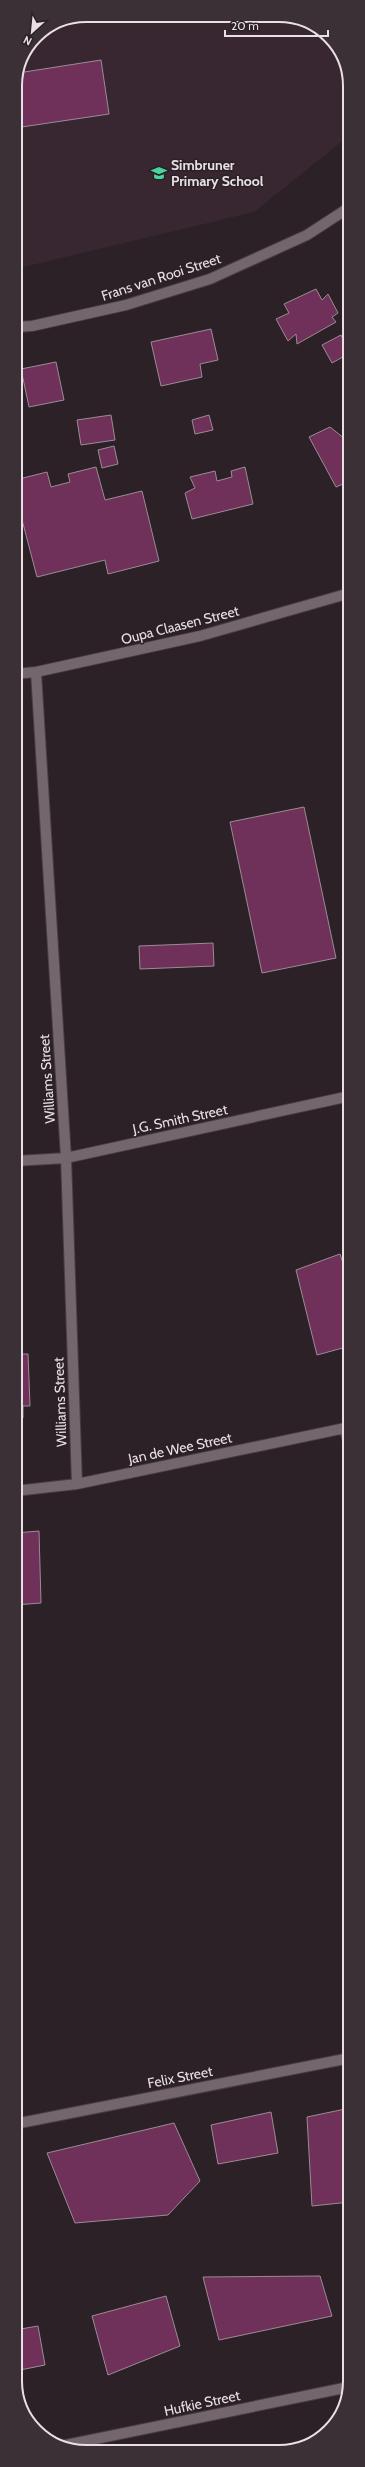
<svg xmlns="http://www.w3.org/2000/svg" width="365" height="2467" viewBox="0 0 365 2467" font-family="Cabin,sans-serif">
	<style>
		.built { fill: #382731 }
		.building { fill: #6f3059; stroke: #9a8c94 }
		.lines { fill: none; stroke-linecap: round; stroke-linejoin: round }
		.street-casing { stroke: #473e43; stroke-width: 12 }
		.street { stroke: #73666d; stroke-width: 10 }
		.labels { text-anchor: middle; stroke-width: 3; stroke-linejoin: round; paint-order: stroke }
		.poi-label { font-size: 14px; font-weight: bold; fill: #e8e0e4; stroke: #2c2127; text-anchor: start }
		.street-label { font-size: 14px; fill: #e8e0e4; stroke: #2c2127 }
		.rim { fill: none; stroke: #e8e0e4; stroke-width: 2 }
	</style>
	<rect width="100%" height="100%" fill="#2c2127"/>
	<path class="built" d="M297 17 332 39 350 81V135L254 212 15 269V86L21 59 36 36 59 20Z"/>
	<path class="building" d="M59 20H82L53 24Z
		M101 60 109 114 15 128V86L18 73Z
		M316 289 322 300 328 294 338 313 332 317 336 322 297 344 296 334 288 341 276 319 289 313 284 304Z
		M211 329 218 360 200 364 202 377 161 386 151 342Z
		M341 335 350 353 332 363 322 345Z
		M56 362 64 400 29 407 21 369Z
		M111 415 115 440 81 445 77 420Z
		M209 415 213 430 195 434 192 420Z
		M330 427 345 439 350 434V481L336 487 309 437Z
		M114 446 118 464 102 468 98 450Z
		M96 467 105 500 142 491 159 561 108 574 105 560 37 577 15 493V480L47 472 51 487 70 482 68 474Z
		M245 467 253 504 192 519 185 493 195 488 190 477 215 471 217 481 232 477 231 471Z
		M304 807 336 958 262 973 230 822Z
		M213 943 214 966 140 969 139 946Z
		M15 1207H19L20 1245H15Z
		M340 1254 350 1284V1346L317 1355 296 1270Z
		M15 1354H28L30 1406H23V1418L15 1419Z
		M39 1531 41 1603 15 1605V1533Z
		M350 2108V2202L312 2206 307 2117Z
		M271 2112 278 2153 218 2164 211 2125Z
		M174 2123 200 2181 168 2215 75 2223 47 2153Z
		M320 2276 332 2316 219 2340 203 2277Z
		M166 2296 180 2346 108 2375 92 2316Z
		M38 2326 45 2365 15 2371V2330Z"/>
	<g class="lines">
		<defs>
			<path id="street" d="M15 327 32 326 126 305 210 279 307 235 350 207
				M36 672 66 1158 77 1484
				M15 674 36 672 200 636 350 593
				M15 1161 66 1158 350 1096
				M345 1428 350 1451
				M15 1491 77 1484 350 1427
				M15 2124 350 2058
				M61 2446 349 2387"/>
		</defs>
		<use href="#street" class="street-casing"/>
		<use href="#street" class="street"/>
	</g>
	<defs>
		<symbol id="school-bare" viewBox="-9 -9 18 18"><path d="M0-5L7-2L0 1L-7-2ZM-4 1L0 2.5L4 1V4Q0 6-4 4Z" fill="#48d49d" stroke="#2c2127" stroke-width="2.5" paint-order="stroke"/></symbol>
	</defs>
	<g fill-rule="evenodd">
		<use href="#school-bare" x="148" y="162" width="22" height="22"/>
	</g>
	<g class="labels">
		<g class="poi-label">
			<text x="171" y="170">Simbruner<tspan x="171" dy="16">Primary School</tspan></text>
		</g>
		<g class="street-label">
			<text transform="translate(161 277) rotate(-18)" y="5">Frans van Rooi Street</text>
			<text transform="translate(180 625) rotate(-14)" y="5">Oupa Claasen Street</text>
			<text transform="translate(47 1079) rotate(-94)" y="5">Williams Street</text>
			<text transform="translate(180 1119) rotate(-12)" y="5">J.G. Smith Street</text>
			<text transform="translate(60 1402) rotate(-92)" y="5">Williams Street</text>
			<text transform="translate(180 1448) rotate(-12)" y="5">Jan de Wee Street</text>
			<text transform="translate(180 2077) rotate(-11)" y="5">Felix Street</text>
			<text transform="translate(202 2403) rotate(-12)" y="5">Hufkie Street</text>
		</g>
	</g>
	<path d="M0 0H365V2467H0ZM86 22H279A64 64 0 0 1 343 86V2381A64 64 0 0 1 279 2445H86A64 64 0 0 1 22 2381V86A64 64 0 0 1 86 22Z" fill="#3b3036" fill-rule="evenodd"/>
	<path class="rim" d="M86 22H279A64 64 0 0 1 343 86V2381A64 64 0 0 1 279 2445H86A64 64 0 0 1 22 2381V86A64 64 0 0 1 86 22Z"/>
	<g transform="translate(32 32) rotate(207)" stroke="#2c2127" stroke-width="3" paint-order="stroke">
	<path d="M0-3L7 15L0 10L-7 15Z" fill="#e8e0e4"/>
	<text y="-6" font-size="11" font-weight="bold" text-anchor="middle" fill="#e8e0e4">N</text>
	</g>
	<path d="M225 30v6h103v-6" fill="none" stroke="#e8e0e4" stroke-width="2"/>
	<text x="231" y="30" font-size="12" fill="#e8e0e4" stroke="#2c2127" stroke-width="3" paint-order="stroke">20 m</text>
</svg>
